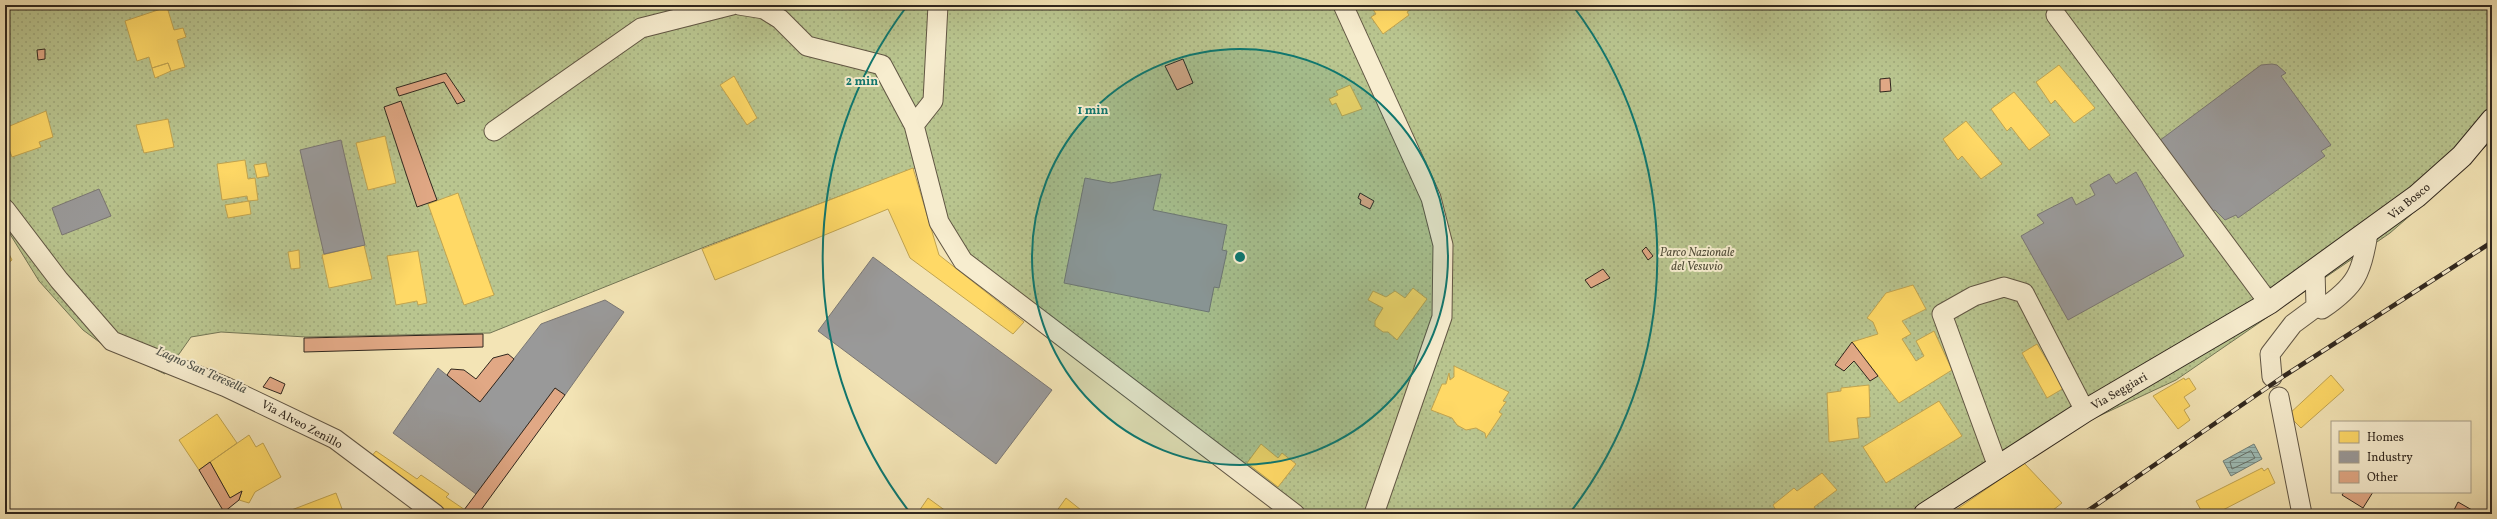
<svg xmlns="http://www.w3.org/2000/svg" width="2497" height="519" viewBox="0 0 2497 519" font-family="Vollkorn,serif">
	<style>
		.green { fill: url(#green-dots); stroke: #747656 }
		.water { fill: url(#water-rules); stroke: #728079 }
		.homes { fill: #ffd966; stroke: #c1a450 }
		.industry { fill: #999; stroke: #7a7774 }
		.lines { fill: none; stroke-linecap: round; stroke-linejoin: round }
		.shore { stroke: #67726a; stroke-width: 1 }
		.building { fill: #e1a885; stroke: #30271e }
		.street-casing { stroke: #615644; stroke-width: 21 }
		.secondary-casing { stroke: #30271e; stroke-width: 24 }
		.street { stroke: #f7edcf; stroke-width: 19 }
		.secondary { stroke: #f7edcf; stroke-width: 22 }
		.rail-casing { stroke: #30271e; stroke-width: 4.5 }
		.rail { stroke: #f7edcf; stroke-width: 3; stroke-dasharray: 9; stroke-linecap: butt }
		.ring { fill: none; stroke: #0f766e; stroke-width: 2 }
		.labels { text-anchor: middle; stroke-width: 4; stroke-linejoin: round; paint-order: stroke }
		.street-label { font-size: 12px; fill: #30271e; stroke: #f7edcf }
		.park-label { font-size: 12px; font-style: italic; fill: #524e3a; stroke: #f7edcf }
		.water-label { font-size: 13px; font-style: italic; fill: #51544c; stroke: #f7edcf }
		.centre { fill: #0f766e; stroke: #f7edcf; stroke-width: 2 }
		.ring-label { font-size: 12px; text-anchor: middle; font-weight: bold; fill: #0f766e; stroke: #f7edcf; stroke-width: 4; stroke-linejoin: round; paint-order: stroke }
	</style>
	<defs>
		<pattern id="green-dots" width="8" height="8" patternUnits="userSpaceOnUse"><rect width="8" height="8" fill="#b9c58f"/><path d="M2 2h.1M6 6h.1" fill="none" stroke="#9fa97b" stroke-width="1.8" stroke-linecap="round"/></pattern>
		<pattern id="water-rules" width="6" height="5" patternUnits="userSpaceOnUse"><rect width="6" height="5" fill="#9ebcb6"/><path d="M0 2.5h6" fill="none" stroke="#819993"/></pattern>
	</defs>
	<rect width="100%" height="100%" fill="#f3e4b5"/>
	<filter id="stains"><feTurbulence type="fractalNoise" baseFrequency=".005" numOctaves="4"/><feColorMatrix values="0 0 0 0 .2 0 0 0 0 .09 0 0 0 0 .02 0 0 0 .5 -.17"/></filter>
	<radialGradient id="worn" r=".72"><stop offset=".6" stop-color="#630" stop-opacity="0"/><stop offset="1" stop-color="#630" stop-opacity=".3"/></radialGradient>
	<path class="green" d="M5 5H2492V140L2459 173 2390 233 2176 380 2084 423 1943 514H1296L971 269 923 165 707 246 490 333 306 337 221 332 191 337 165 374 102 344 83 330 39 281 5 226Z"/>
	<path class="water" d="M2254 444 2262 459 2231 476 2223 461Z"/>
	<path class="homes" d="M1370 5H1417L1407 12 1409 15 1383 34 1371 17 1376 14Z
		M167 7 174 30 183 28 186 37 177 40 185 67 171 71 168 63 152 68 149 57 137 61 125 21Z
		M168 63 171 71 155 78 152 68Z
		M2059 65 2095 108 2074 123 2055 100 2051 104 2036 82Z
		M734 76 757 118 747 125 720 85Z
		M1350 85 1362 109 1342 116 1336 103 1332 105 1329 99 1338 95 1336 91Z
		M2014 92 2050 135 2029 150 2011 127 2007 131 1991 109Z
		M46 111 53 137 39 142 41 147 12 157 5 138V128Z
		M168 119 174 147 144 153 136 125Z
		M1966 121 2002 164 1981 179 1962 156 1958 160 1943 139Z
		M385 136 396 183 368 190 356 143Z
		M245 160 248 179 255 178 258 200 248 201 247 196 222 200 217 164Z
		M266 163 269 176 257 178 254 165Z
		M913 168 939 255 1024 322 1013 334 910 258 888 209 715 280 702 249Z
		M458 193 494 295 464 305 428 204Z
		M249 201 251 214 228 218 225 205Z
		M364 245 372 279 329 288 322 255Z
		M5 246 12 260 5 266Z
		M299 250 300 268 291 269 288 252Z
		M418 251 427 303 418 305 417 301 396 305 387 256Z
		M1913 285 1926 309 1902 321 1911 334 1902 339 1916 361 1924 356 1916 341 1934 331 1952 370 1899 403 1852 342 1878 334 1873 322 1867 318 1886 293Z
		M1413 288 1427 299 1397 340 1388 332H1383L1375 326V321L1383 308 1368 300 1373 291 1386 297 1395 291 1405 298Z
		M2037 344 2064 388 2047 398 2022 353Z
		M1454 366 1509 392 1503 401 1506 402 1499 412 1502 414 1486 438 1485 433 1476 428 1466 430 1457 425 1452 418 1431 410 1442 384H1446L1449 373 1450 380 1454 377Z
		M2331 375 2344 390 2301 428 2288 415Z
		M2184 378 2185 380 2189 378 2196 389 2184 397 2190 406 2184 410 2190 420 2178 429 2153 396Z
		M1869 385 1870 417 1857 418 1859 438 1829 442 1827 393 1841 391V388Z
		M1939 401 1962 436 1886 483 1863 447Z
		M217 414 237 443 199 470 179 440Z
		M249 435 256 447 263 443 281 477 255 492 249 503 239 500 242 491 230 498 210 462Z
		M1261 444 1278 458 1282 453 1296 464 1278 487 1247 463Z
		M376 451 417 479 421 475 449 494 446 497 471 514H450L370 458Z
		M2024 463 2062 503 2048 514H1950Z
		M2262 468 2264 471 2268 468 2275 483 2221 511 2223 514H2203L2196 501Z
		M1822 473 1837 490 1814 507 1819 514H1778L1773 505 1794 488 1797 491Z
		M336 493 344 514H281Z
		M928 498 950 514H917Z
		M1066 498 1086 514H1058L1056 512Z"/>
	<path class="industry" d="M2272 64 2277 65 2286 73 2281 76 2331 145 2321 151 2325 156 2238 218 2236 215 2225 220 2215 210 2207 214 2155 144 2261 65Z
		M341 140 365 245 324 254 300 150Z
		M2136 172 2184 256 2068 320 2021 236 2044 223 2037 215 2072 197 2076 205 2095 195 2090 185 2109 174 2116 184Z
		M1161 174 1153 210 1227 225 1222 250 1227 251 1219 288 1214 287 1209 312 1064 283 1085 178 1111 183Z
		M99 189 111 216 62 235 52 208Z
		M873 257 1052 390 996 464 818 331Z
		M605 300 624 312 565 395 555 388 476 494 393 433 438 368 480 402 541 324Z"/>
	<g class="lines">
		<path class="shore" d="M2251 451 2255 458 2232 469 2230 462Z"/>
	</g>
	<path class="building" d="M45 49V59L38 60 37 50Z
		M1183 59 1193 83 1177 90 1165 66Z
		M446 73 465 101 457 104 444 82 399 96 396 88Z
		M1890 78 1891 91 1880 92V79Z
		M401 101 437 200 417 207 384 107Z
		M1360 193 1374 201 1370 209 1360 204 1361 200 1358 198Z
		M1646 247 1653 256 1648 260 1642 251Z
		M1603 269 1610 278 1591 288 1585 280Z
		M483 334V347L304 352V338Z
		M1852 342 1878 376 1870 381 1854 361 1844 371 1835 365Z
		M508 354 514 359 480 402 447 375 451 369 464 370 476 379 493 358Z
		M270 377 285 384 281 394 263 387Z
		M555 388 565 395 478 514H471L464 510Z
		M210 462 230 498 242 491 239 500 224 512 199 470Z
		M2344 492H2373L2363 508 2342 495Z
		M2458 502 2472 510 2470 514H2452Z"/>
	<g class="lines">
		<defs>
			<path id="street" d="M739 5 764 9 780 19 807 46 882 65 914 125 939 222 963 261 1295 514
				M1343 5 1431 198 1443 245 1442 317 1374 514
				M2056 15 2269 303
				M914 125 933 101 938 5
				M494 131 641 28 732 5
				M5 209 59 280 112 341 226 387 335 439 435 514
				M2315 270 2316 307
				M2316 307 2322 309C2356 286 2362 273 2368 233
				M2272 377 2270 354 2293 324 2316 307
				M2279 397 2302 514
				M1998 467 1942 314 1974 296 2004 287 2024 293 2085 411"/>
			<path id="secondary" d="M1925 514 2085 411 2269 303 2417 196 2462 156 2492 120"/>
		</defs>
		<use href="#street" class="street-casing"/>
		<use href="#secondary" class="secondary-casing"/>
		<use href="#street" class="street"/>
		<use href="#secondary" class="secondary"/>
		<defs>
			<path id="rail" d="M2083 514 2284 376 2492 242"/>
		</defs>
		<use href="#rail" class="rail-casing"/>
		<use href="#rail" class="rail"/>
	</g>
	<circle cx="1240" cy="257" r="208" fill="#0f766e" fill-opacity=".12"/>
	<g class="ring">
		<circle cx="1240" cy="257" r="208"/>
		<path d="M911 514A417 417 0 0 1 907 6M1573 6A417 417 0 0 1 1569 514"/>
	</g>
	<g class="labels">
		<g class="street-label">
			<text transform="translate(2409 201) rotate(-39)" y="4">Via Bosco</text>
			<text transform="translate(2119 391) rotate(-30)" y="4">Via Seggiari</text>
			<text transform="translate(302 424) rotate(28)" y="4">Via Alveo Zenillo</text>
		</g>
		<g class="park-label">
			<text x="1697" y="256">Parco Nazionale<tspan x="1697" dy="14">del Vesuvio</tspan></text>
		</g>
		<g class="water-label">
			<text transform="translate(202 369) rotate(24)" y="5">Lagno San Teresella</text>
		</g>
	</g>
	<circle cx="1240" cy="257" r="6" class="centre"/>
	<g class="ring-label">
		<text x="862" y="85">2 min</text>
		<text x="1093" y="114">1 min</text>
	</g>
	<rect width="2497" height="519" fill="none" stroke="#f3e4b5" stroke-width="20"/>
	<rect x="6" y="6" width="2485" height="507" fill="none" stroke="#30271e" stroke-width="2"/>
	<rect x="10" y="10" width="2477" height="499" fill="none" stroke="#30271e"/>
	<rect x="2331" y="421" width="140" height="72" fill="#f7edcf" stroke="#a79e88"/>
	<rect x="2339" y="431" width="20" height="12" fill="#ffd966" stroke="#a79e88"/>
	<text x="2367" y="441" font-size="12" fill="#30271e">Homes</text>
	<rect x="2339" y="451" width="20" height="12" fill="#999999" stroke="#a79e88"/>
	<text x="2367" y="461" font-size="12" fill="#30271e">Industry</text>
	<rect x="2339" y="471" width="20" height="12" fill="#e1a885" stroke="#a79e88"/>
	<text x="2367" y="481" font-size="12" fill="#30271e">Other</text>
	<rect width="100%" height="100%" filter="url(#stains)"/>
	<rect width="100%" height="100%" fill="url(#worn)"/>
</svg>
